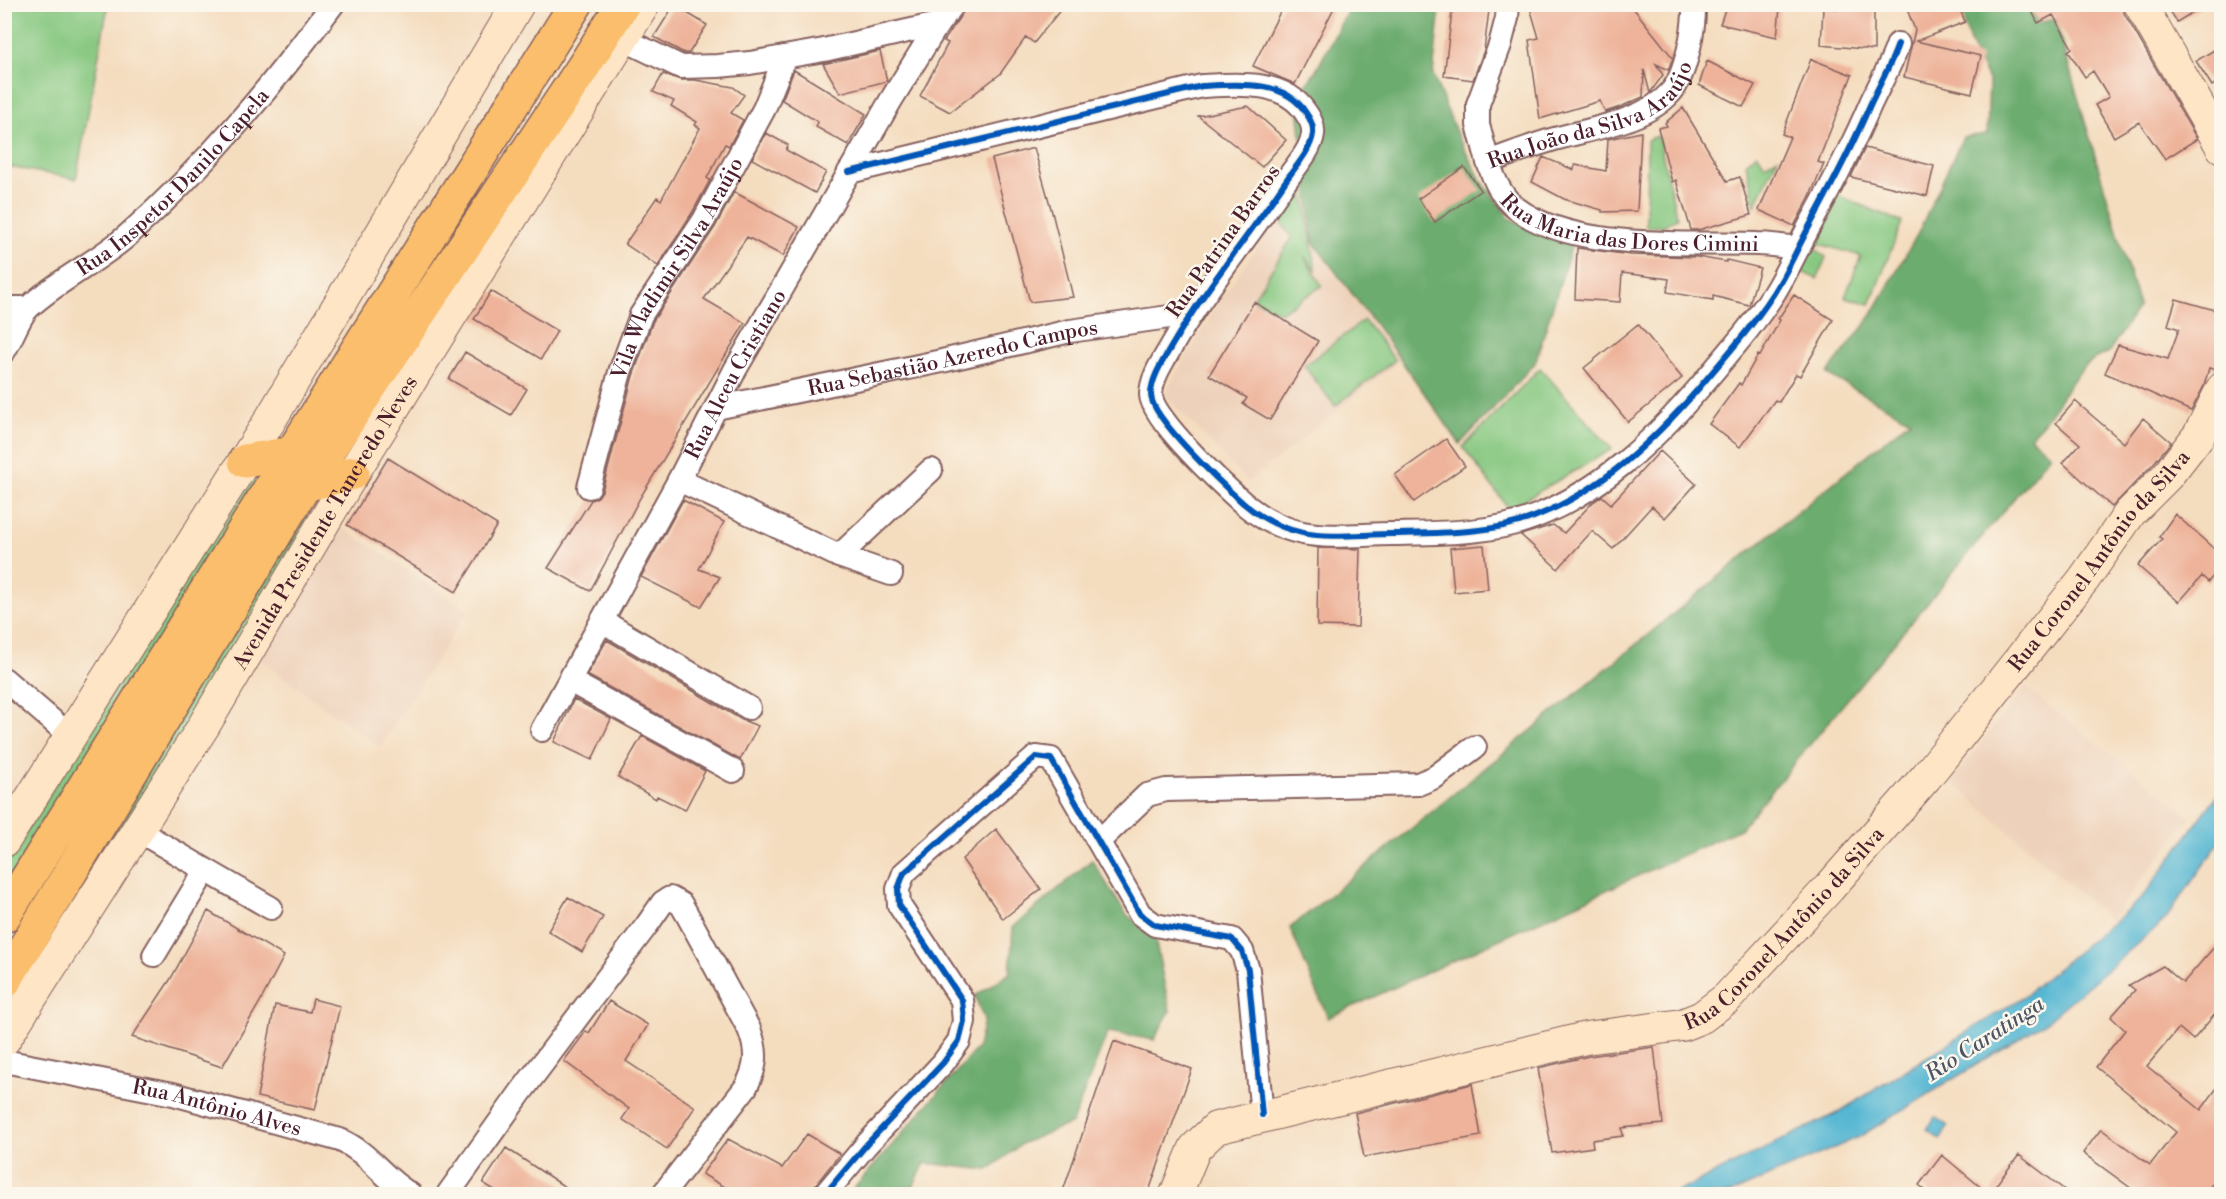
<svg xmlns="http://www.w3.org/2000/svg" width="2226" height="1199" viewBox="0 0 2226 1199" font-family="'Libre Bodoni',serif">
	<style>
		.built { fill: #eed1ba }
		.green { fill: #86c780; stroke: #687356; stroke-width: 1.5 }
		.forest { fill: #6cac6e; stroke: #5b664c; stroke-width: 1.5 }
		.water { fill: #53b6d2; stroke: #4e6a7e; stroke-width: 1.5 }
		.building { fill: #eeb39a }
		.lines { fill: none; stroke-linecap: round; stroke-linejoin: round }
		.street-casing { stroke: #86615e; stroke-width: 26 }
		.secondary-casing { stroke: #86615e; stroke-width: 34 }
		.highway-casing { stroke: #86615e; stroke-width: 36 }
		.street { stroke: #fff; stroke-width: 22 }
		.secondary { stroke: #fde5c5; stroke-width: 32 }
		.highway { stroke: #fabe6d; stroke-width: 33 }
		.cycleway-casing { stroke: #fbf7ec; stroke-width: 10 }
		.cycleway { stroke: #0057b8; stroke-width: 6 }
		.labels { text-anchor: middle; stroke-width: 5; stroke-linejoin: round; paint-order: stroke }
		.street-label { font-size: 21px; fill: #4a1f2b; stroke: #fbf7ec }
		.water-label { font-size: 22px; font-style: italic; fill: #4d5465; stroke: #fbf7ec }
	</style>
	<rect width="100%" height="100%" fill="#fbf7ec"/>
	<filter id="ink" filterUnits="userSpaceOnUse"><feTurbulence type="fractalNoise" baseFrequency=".0167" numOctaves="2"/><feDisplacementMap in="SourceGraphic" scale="12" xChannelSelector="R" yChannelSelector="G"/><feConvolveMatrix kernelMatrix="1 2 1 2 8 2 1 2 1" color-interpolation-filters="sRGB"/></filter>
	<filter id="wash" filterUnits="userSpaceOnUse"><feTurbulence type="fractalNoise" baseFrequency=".008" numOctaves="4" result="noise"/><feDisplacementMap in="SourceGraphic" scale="24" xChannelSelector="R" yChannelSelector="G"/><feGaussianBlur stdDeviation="1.35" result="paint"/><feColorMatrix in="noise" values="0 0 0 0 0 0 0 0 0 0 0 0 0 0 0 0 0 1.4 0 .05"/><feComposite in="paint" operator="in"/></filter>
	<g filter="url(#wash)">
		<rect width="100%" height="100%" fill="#f4dcbe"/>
		<path class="built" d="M1284 208 1400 361 1248 482 1164 394 1215 308Z
			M341 527 468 610 380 747 258 659Z
			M2025 687 2191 817 2110 920 1951 781Z"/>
		<path class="green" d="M4 5H108L76 179 5 166Z
			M1658 136 1677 218 1663 226 1646 227 1647 140Z
			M1757 153 1765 165 1778 157 1755 206 1746 163Z
			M1300 169 1316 271 1304 256 1322 286 1280 313 1253 299 1292 238 1274 211Z
			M1837 195 1902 222 1870 304 1845 297 1861 256 1816 243Z
			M1803 239 1826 257 1817 279 1787 265Z
			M1364 320 1395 360 1335 406 1304 366Z
			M1540 368 1612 449 1509 509 1463 447Z
			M248 474 258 482 5 892V866Z
			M300 514 315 520 5 1027 4 997Z"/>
		<path class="forest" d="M1355 5H1434L1439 17 1433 75 1459 139 1481 180 1510 219 1572 245 1535 363 1460 444 1378 328 1313 242 1297 99 1318 67 1348 10Z
			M1958 5H2028L2038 23 2055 19 2139 306 2108 353C2079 360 2064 397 2046 419 2042 425 2035 431 2030 437L2050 455 1740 829 1328 1018 1290 928 1910 420 1827 374 1871 316 1918 233 1963 137 1987 134 1989 82 1971 45Z
			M1092 860 1125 913 1155 939 1170 1011 1154 1040 1108 1032 1072 1123 1023 1143 988 1170 925 1163 909 1194H849L978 1047 984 1020 975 996 1010 973 1013 927Z"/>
		<path class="water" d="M2221 790V840L2165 920 2046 1022 1859 1137 1729 1194H1673L1839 1112 2023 997 2141 899Z
			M1936 1117 1949 1126 1940 1139 1927 1129Z"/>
		<g id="blocks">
			<path class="building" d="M968 4H1065L1034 43 1026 37 1000 74 950 112 920 96 948 43 944 41Z
				M1284 4H1336L1295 84 1253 66Z
				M1453 4 1489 10 1484 50 1473 80 1444 76Z
				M1529 4H1630L1673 58 1668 70 1656 64 1663 75 1650 93 1644 70 1643 97 1620 107 1605 112 1600 101 1540 119 1529 40 1539 38Z
				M1727 4H1759L1780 8 1777 37 1720 24Z
				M1905 4H1958L1965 22 1916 41 1981 56 1972 93 1904 77 1915 30Z
				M2028 4H2122L2124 13 2197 139 2165 159 2139 122 2114 137 2095 105 2109 97 2093 71 2085 77 2068 51 2072 48 2053 15 2038 23Z
				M2166 4H2206L2177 22Z
				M674 5 707 25 689 53H684L654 37Z
				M1823 8 1874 11V50L1821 45Z
				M2222 45V79L2212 86 2196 61Z
				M880 51 887 81 840 93 823 64Z
				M1811 59 1852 75 1818 162 1824 164 1809 198 1794 226 1759 210 1790 137 1782 134Z
				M1707 61 1755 85 1743 107 1699 85Z
				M794 70 866 114 848 145 816 127 818 122 782 100Z
				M663 74 681 80H695L733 87 744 95 731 113 743 120 729 146 725 144 707 178 710 180 692 213 658 266 625 244 657 197 661 200 700 128 695 125 697 122 671 106 674 101 653 92Z
				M1248 106 1286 140 1262 167 1198 116Z
				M1683 108 1727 181 1740 177 1751 215 1698 230H1691L1676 180 1672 182 1658 128 1667 126 1665 123Z
				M1641 132 1637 211 1602 212V210L1564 199 1532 182 1543 157 1574 170 1575 165 1606 171 1608 139Z
				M766 133 788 145 786 150 826 172 815 193 752 159Z
				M1034 148 1052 212 1073 297 1030 302 992 159Z
				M1865 148 1934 166 1927 196 1851 177Z
				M1464 167 1481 190 1435 222 1418 199Z
				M734 192 799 227 783 256 747 237 704 299 745 323 640 498 590 591 548 568 591 500 598 497 602 491 633 376 653 321 715 227Z
				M1577 248 1631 255 1697 257 1726 262 1727 260 1760 268 1749 305 1713 296V300L1667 292 1669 279 1622 273 1620 302 1575 299Z
				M491 291 557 331 541 359 474 319Z
				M1794 295 1833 320 1800 376 1796 374 1779 402 1775 400 1740 447 1709 424 1739 383 1741 385 1758 355 1760 356 1780 320 1778 319Z
				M2176 299 2222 312V371L2209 368 2204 386 2191 411 2105 373 2118 345 2168 359 2179 329 2168 325Z
				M1254 302 1318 341 1270 420 1243 404 1247 398 1209 375Z
				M1638 324 1682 378 1628 422 1584 368Z
				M465 352 527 389 511 415 449 379Z
				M2075 401 2124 443 2143 418 2171 442 2153 464 2112 507 2063 463 2080 444 2056 423Z
				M1446 439 1465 466 1414 502 1395 475Z
				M1660 451 1696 484 1665 518 1652 506 1613 549 1592 531 1558 569 1521 535 1553 525 1564 533 1592 503 1602 496 1611 504Z
				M388 458 497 525 456 592 347 525Z
				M683 500 724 522 699 569 720 577 701 607 641 577Z
				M2175 514 2222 556V566L2208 582 2202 576 2179 602 2138 566 2162 539 2159 537Z
				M1484 545 1488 589 1454 592 1450 548Z
				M1318 548 1360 549 1358 627 1317 626Z
				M607 640 742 720 758 726 740 760 587 675Z
				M574 699 611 719 592 760 554 742Z
				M642 736 705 771 685 810 657 796 656 799 618 777Z
				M996 829 1041 889 1003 919 962 859Z
				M568 897 603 917 582 952 548 931Z
				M208 911 284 956 260 1002 222 1067 132 1037 170 980Z
				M2222 938V1006L2193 1040 2179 1028 2147 1066 2201 1110 2222 1081V1172L2204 1194H2139L2083 1153 2101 1129 2150 1165 2176 1132 2096 1067 2125 1030 2111 1017 2135 990 2129 985 2163 966 2183 983Z
				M313 999 340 1006 315 1110 257 1097 275 1005 310 1012Z
				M609 1001 648 1025 626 1061 695 1107 667 1149 622 1119 629 1109 564 1061 586 1031 589 1033Z
				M1114 1041 1192 1069 1148 1194H1062Z
				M1654 1047 1663 1124 1622 1128 1623 1136 1592 1140 1593 1147 1552 1153 1538 1068 1589 1056Z
				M1472 1084 1481 1136 1364 1157 1355 1113Z
				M807 1134 840 1154 808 1194H737L702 1174 728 1139 782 1168Z
				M506 1148 559 1183 576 1194H501L483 1183Z
				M1942 1155 1989 1194 2019 1155 2070 1194H1930L1919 1185Z"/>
		</g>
	</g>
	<g filter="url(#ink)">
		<use href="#blocks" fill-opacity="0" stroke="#86615e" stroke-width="1.5"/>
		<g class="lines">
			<defs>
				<g id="street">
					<path id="s1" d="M1508 4 1507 18 1500 45 1478 104V125L1488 162C1508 155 1528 147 1548 141 1586 129 1644 123 1671 92 1686 75 1695 27 1694 4"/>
					<path d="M623 39 681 67 718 66 750 63 824 50 938 24 954 4"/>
					<path id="s2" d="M1488 162C1494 179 1501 197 1516 208 1572 251 1688 242 1757 244 1771 244 1785 247 1798 248"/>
					<path d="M849 172 1202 86C1236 84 1285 79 1306 113 1311 120 1314 126 1313 134 1311 150 1296 166 1287 179 1249 236 1205 288 1171 347 1163 361 1151 378 1151 395 1151 418 1224 486 1243 503 1293 545 1332 535 1392 534 1439 533 1491 534 1534 517 1601 491 1653 441 1699 388 1725 357 1752 327 1774 293 1787 272 1797 249 1809 227 1831 187 1852 147 1870 105 1879 85 1891 65 1898 44"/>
					<path d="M4 308H27"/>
					<path id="s3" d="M4 351C12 339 19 316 29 307 58 280 99 261 128 235 206 166 271 87 333 4"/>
					<path id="s4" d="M716 408 942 361 1070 331 1190 314"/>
					<path d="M679 480 839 556 891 574"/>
					<path id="s5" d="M589 487 620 372 641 315 704 220 764 109 785 57"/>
					<path d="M839 556 931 470"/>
					<path d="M602 621 749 708"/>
					<path d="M4 679 69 735"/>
					<path d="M570 681 733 771"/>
					<path id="s6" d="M542 730 679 480 735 370 891 100 938 24"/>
					<path d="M137 830 271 908"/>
					<path d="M1099 841 1147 795 1166 790 1418 784 1435 777 1475 747"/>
					<path d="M154 955 205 871"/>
					<path id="s7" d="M4 1061 173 1094 340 1140C370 1153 382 1178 410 1194"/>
					<path d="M448 1194 521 1092 647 925 663 902 670 898 681 904 689 918 749 1029C758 1052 757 1066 746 1087L663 1194"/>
					<path d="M825 1194 867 1144 943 1063 959 1041 964 1021 962 1000 899 905 898 889 904 873 1036 757 1051 759 1140 914 1155 925 1232 939 1242 951 1248 970 1262 1115"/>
				</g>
				<g id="secondary">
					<path d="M2140 4 2222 147"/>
					<path d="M4 841 269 422 518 4"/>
					<path id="s8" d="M4 1040 203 727 353 473 644 4"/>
					<path id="s9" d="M1176 1194 1195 1148 1216 1128 1586 1038 1682 1025 1702 1017 1727 998 1829 888 1926 777 2084 579 2130 513 2167 476 2199 435 2222 389"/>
				</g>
				<path id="highway" d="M245 461 292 453
					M305 485 353 473
					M4 916 292 453 576 4
					M4 982 305 485 582 69 623 4"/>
			</defs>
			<use href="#street" class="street-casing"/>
			<use href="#secondary" class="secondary-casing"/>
			<use href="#highway" class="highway-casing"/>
			<use href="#street" class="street"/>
			<use href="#secondary" class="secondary"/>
			<use href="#highway" class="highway"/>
			<defs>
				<path id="cycleway" d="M849 172 1202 86C1236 84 1285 79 1306 113 1311 120 1314 126 1313 134 1311 150 1296 166 1287 179 1249 236 1205 288 1171 347 1163 361 1151 378 1151 395 1151 418 1224 486 1243 503 1293 545 1332 535 1392 534 1439 533 1491 534 1534 517 1601 491 1653 441 1699 388 1725 357 1752 327 1774 293 1787 272 1797 249 1809 227 1831 187 1852 147 1870 105 1879 85 1891 65 1898 44
					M825 1194 867 1144 943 1063 959 1041 964 1021 962 1000 899 905 898 889 904 873 1036 757 1051 759 1140 914 1155 925 1232 939 1242 951 1248 970 1262 1115"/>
			</defs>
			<use href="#cycleway" class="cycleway-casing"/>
			<use href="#cycleway" class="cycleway"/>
		</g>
	</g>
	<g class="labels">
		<g class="street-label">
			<text dy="7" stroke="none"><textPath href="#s1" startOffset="280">Rua João da Silva Araújo</textPath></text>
			<text dy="7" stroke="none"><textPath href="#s3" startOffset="242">Rua Inspetor Danilo Capela</textPath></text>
			<text dy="7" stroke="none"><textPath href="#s2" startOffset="171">Rua Maria das Dores Cimini</textPath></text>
			<text transform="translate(1223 241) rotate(-55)" y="7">Rua Patrina Barros</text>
			<text dy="7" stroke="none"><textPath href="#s5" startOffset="238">Vila Wladimir Silva Araújo</textPath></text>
			<text dy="7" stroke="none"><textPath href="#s4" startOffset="242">Rua Sebastião Azeredo Campos</textPath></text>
			<text dy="7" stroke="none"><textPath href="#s6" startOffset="405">Rua Alceu Cristiano</textPath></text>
			<text dy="7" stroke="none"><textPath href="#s8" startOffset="609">Avenida Presidente Tancredo Neves</textPath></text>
			<text dy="7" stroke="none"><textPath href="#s9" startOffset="1184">Rua Coronel Antônio da Silva</textPath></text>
			<text dy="7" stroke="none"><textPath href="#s9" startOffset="698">Rua Coronel Antônio da Silva</textPath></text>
			<text dy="7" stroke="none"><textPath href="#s7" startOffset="218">Rua Antônio Alves</textPath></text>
		</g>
		<g class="water-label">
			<text transform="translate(1984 1038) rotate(-33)" y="8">Rio Caratinga</text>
		</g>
	</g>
	<rect width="2226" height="1199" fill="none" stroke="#fbf7ec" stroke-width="24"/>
</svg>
